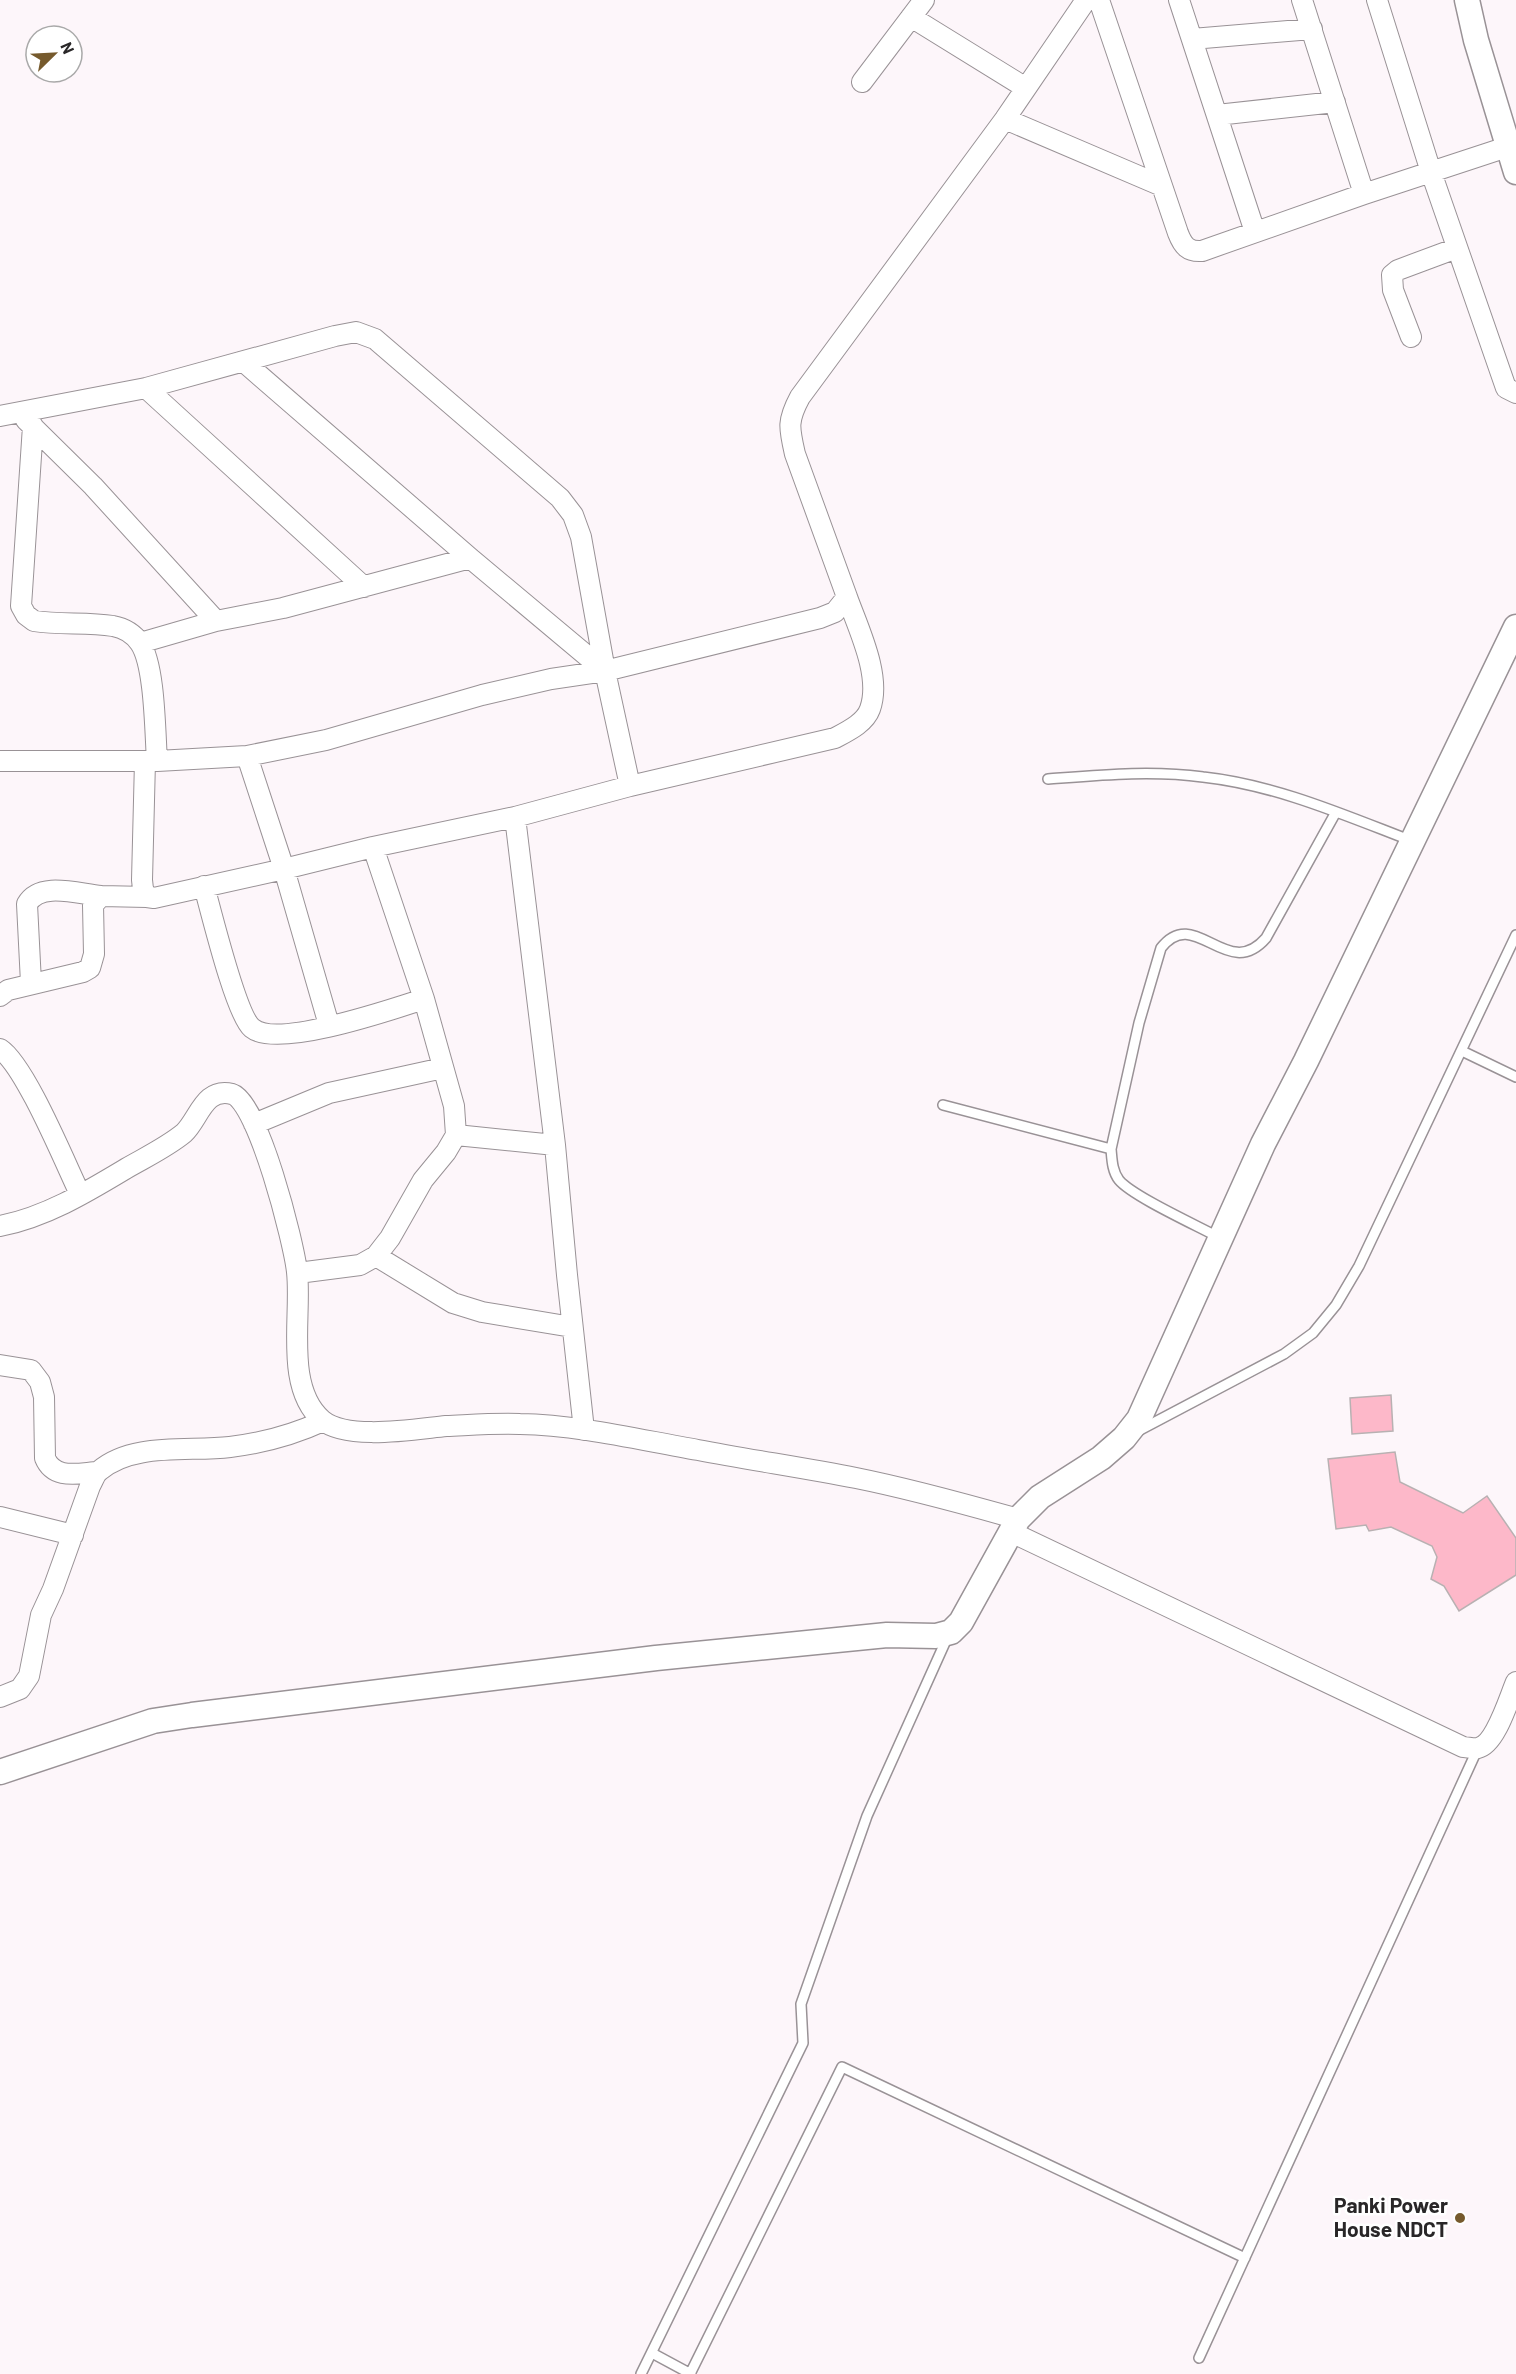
<svg xmlns="http://www.w3.org/2000/svg" width="1516" height="2374" viewBox="0 0 1516 2374" font-family="Barlow,sans-serif">
	<style>
		.building { fill: #fdb8c9; stroke: #b8b1b2; stroke-width: 1.5 }
		.lines { fill: none; stroke-linecap: round; stroke-linejoin: round }
		.service-casing { stroke: #999296; stroke-width: 12 }
		.minor-casing { stroke: #999296; stroke-width: 22 }
		.tertiary-casing { stroke: #999296; stroke-width: 27 }
		.service { stroke: #fff; stroke-width: 9 }
		.minor { stroke: #fff; stroke-width: 20 }
		.tertiary { stroke: #fff; stroke-width: 24 }
		.poi-dot { fill: #765a2d; stroke: #fff; stroke-width: 2 }
		.labels { text-anchor: middle; stroke-width: 5; stroke-linejoin: round; paint-order: stroke }
		.poi-label { font-size: 21px; font-weight: bold; fill: #292728; stroke: #fff; text-anchor: end }
	</style>
	<rect width="100%" height="100%" fill="#fdf6fa"/>
	<path class="building" d="M1391 1395 1393 1431 1352 1434 1350 1398Z
		M1395 1452 1400 1482 1463 1513 1487 1496 1516 1538V1575L1459 1611 1444 1586 1431 1579 1437 1557 1432 1546 1391 1527 1369 1531 1366 1525 1336 1529 1328 1459Z"/>
	<g class="lines">
		<defs>
			<path id="service" d="M1048 779C1100 775 1151 770 1203 777 1276 785 1344 815 1412 841
				M1462 1051 1516 1077
				M943 1105 1111 1149
				M1220 1238C1198 1226 1132 1196 1119 1180 1112 1171 1112 1159 1111 1149L1139 1023 1161 948C1195 904 1227 983 1266 938L1336 812
				M1140 1430 1284 1354 1313 1333 1336 1305 1359 1266 1516 935
				M652 2353 691 2374
				M1199 2358 1478 1748
				M641 2374 803 2043 801 2004 867 1816 948 1636
				M690 2374 842 2067 1245 2258"/>
			<path id="minor" d="M1099 0 1178 233C1183 246 1188 252 1202 251L1364 194 1507 147
				M1179 0 1255 232
				M1302 0 1364 194
				M1377 0 1431 172 1506 388 1516 393
				M911 17 1026 88
				M1192 39 1312 29
				M862 82 924 0
				M1217 115 1335 102
				M1005 119 1162 186
				M1411 337 1393 290 1392 275 1398 270 1457 248
				M244 362 470 558 605 671
				M146 388 364 587
				M0 416 146 388 335 336 356 332 375 339 560 498 573 515 581 537 605 671 630 786
				M26 420 93 486 216 621
				M33 426 21 606 26 615 34 621C60 625 87 622 113 626 124 628 133 633 140 643 155 665 155 732 157 761
				M140 643 216 621 283 608 470 558
				M247 756 284 869 329 1025
				M0 761H157L247 756 326 740 482 695 551 679 605 671 820 618 835 612 847 597 795 454C789 428 787 421 800 397L1005 119 1086 0
				M145 761 142 880 143 889 147 897 154 898 284 869 373 847 515 817 630 786 835 738C848 731 865 723 870 709 882 676 858 628 847 597
				M515 817 555 1145 567 1275 584 1430
				M204 886C211 911 236 1015 252 1028 277 1049 393 1009 424 999
				M31 983 27 904C40 881 78 894 101 896
				M0 996 8 990 83 972 90 968 94 954 93 905 101 896 147 897
				M0 1049C25 1065 65 1163 80 1194
				M254 1124 329 1093 443 1068
				M456 1135 555 1145
				M0 1226C46 1217 87 1192 127 1168 146 1157 167 1147 184 1133 199 1119 204 1087 232 1094 258 1101 294 1243 297 1272 302 1316 284 1387 322 1420 347 1441 415 1429 446 1426 470 1425 496 1423 520 1424 580 1425 640 1440 698 1450 751 1460 804 1468 856 1478 911 1489 965 1504 1018 1519
				M376 1256 453 1303 482 1312 572 1327
				M298 1273 360 1265 376 1256 390 1238 423 1180 446 1152 456 1135 454 1106 424 999 373 847
				M0 1365 31 1370 40 1382 44 1397 45 1458C54 1480 78 1473 98 1472
				M0 1517 73 1535
				M1011 1532 1463 1747C1467 1747 1474 1749 1478 1748 1496 1744 1509 1698 1516 1682
				M0 1697 20 1689 29 1676 41 1615 53 1589 90 1486C93 1481 95 1474 99 1471 132 1442 189 1452 230 1447 263 1443 293 1435 323 1421"/>
			<path id="tertiary" d="M1467 0 1476 40 1516 172
				M0 1772 153 1721 192 1715 656 1658 887 1635 936 1636 951 1632 961 1622 1018 1519 1040 1497 1101 1458 1124 1438 1139 1419 1263 1144 1306 1061 1516 627"/>
		</defs>
		<use href="#service" class="service-casing"/>
		<use href="#minor" class="minor-casing"/>
		<use href="#tertiary" class="tertiary-casing"/>
		<use href="#service" class="service"/>
		<use href="#minor" class="minor"/>
		<use href="#tertiary" class="tertiary"/>
	</g>
	<circle class="poi-dot" cx="1460" cy="2218" r="6"/>
	<g class="labels">
		<g class="poi-label">
			<text x="1448" y="2213">Panki Power<tspan x="1448" dy="24">House NDCT</tspan></text>
		</g>
	</g>
	<g transform="translate(54 54) rotate(66)"><circle r="28" fill="#ffffff" stroke="#a9a9a9" stroke-width="1.5"/>
	<path d="M0-4.5L10 22L0 15L-10 22Z" fill="#765a2d"/>
	<text y="-9" font-size="16" font-weight="bold" text-anchor="middle" fill="#292728">N</text>
	</g>
</svg>
